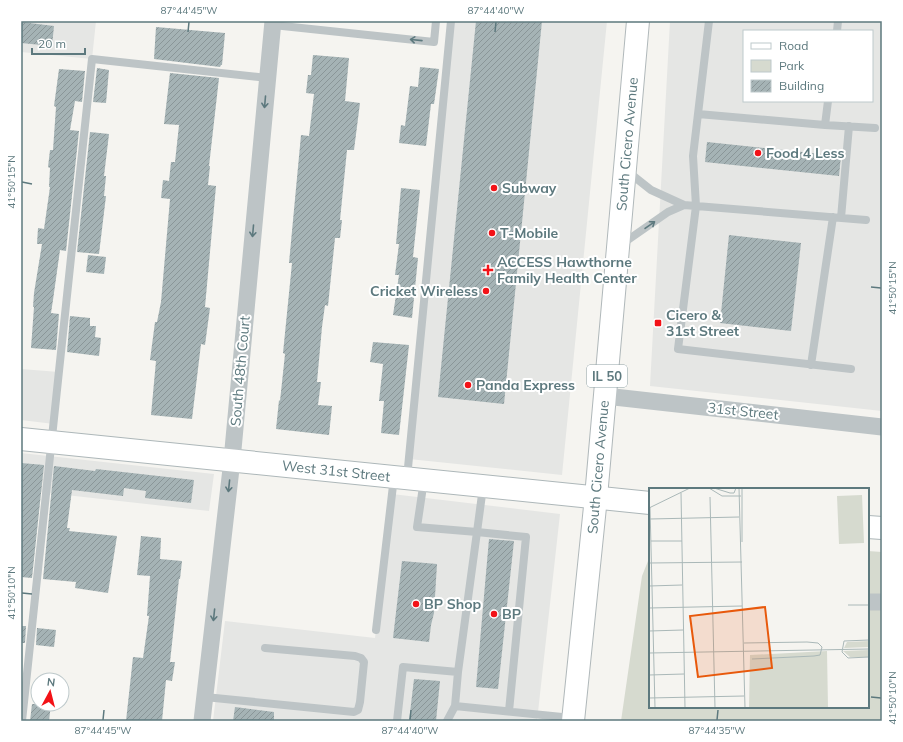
<svg xmlns="http://www.w3.org/2000/svg" width="903" height="742" viewBox="0 0 903 742" font-family="Mulish,sans-serif">
	<style>
		.built { fill: #e5e6e4; fill-rule: evenodd }
		.green { fill: #d6dacf }
		.building { fill: url(#building-hatch) }
		.lines { fill: none; stroke-linecap: round; stroke-linejoin: round }
		.secondary-casing { stroke: #adb7b9; stroke-width: 24 }
		.primary-casing { stroke: #b0b8ba; stroke-width: 24 }
		.service { stroke: #bdc4c6; stroke-width: 8 }
		.minor { stroke: #bdc4c6; stroke-width: 17 }
		.secondary { stroke: #fff; stroke-width: 22 }
		.primary { stroke: #fff; stroke-width: 22 }
		.oneway { stroke: #5d797e }
		.ticks { fill: none; stroke: #5d797e; stroke-width: 1.5 }
		.poi-dot { fill: #f31217; stroke: #fff; stroke-width: 1.5 }
		.labels { text-anchor: middle; stroke-width: 4; stroke-linejoin: round; paint-order: stroke }
		.shield { fill: #fff; stroke: #8ea1a5; stroke-width: 1 }
		.shield-label { font-size: 13px; font-weight: bold; fill: #5d797e }
		.street-label { font-size: 14px; fill: #5d797e; stroke: #fff }
		.poi-label { font-size: 14px; font-weight: bold; fill: #5d797e; stroke: #fff; text-anchor: start }
		.inset-road { fill: none; stroke: #aab8b8; stroke-width: 1 }
		.view { fill: #e8590c; fill-opacity: 0.15; stroke: #e8590c; stroke-width: 2 }
		.inset-edge { fill: none; stroke: #5d797e; stroke-width: 2 }
		.neatline { fill: none; stroke: #5d797e; stroke-width: 1.5 }
		.ticks-label { font-size: 10px; text-anchor: middle; fill: #5d797e }
	</style>
	<defs>
		<pattern id="building-hatch" width="6" height="6" patternUnits="userSpaceOnUse"><rect width="6" height="6" fill="#a5b3b5"/><path d="M-1 1l2-2M0 6l6-6M5 7l2-2" fill="none" stroke="#8a9698"/></pattern>
	</defs>
	<rect width="100%" height="100%" fill="#f5f4f0"/>
	<path class="built" d="M21 21H96L92 59 21 52Z
		M451 21H607L562 475 409 459Z
		M670 21H882V411L650 386ZM744 31H872V101H744Z
		M21 369 59 372 54 424 21 420Z
		M21 453 214 474 209 511 21 490Z
		M392 494 560 514 537 721H213L225 621 375 638Z"/>
	<path class="green" d="M868 551 882 552V721H621L642 576 648 561 650 559V707H868Z"/>
	<path class="building" d="M476 21H542L504 404 438 397Z
		M21 22 54 26 52 46 21 43Z
		M156 27 225 33 222 65H221L220 67 154 59Z
		M313 55 349 58 345 101 360 103 354 150H347L340 220H342L340 238H335L328 306 325 305 322 327 317 382H321L318 405 332 406 329 435 276 429 279 400 280 401 285 354 283 353 292 263H289L301 135 309 136 314 94 306 93 308 75H311Z
		M420 67 439 69 434 104H431L426 146 399 143 401 125 405 126 410 86 418 87Z
		M97 68 109 70 106 103 93 102Z
		M59 69 85 71 82 102 75 101 70 130 79 131 66 251 60 250 53 300 51 313 59 314 56 350 31 348 34 307H33L34 293 42 244H37L38 228 44 229 50 187H49L50 168 48 167 50 150H53L56 107 54 106Z
		M170 73 219 78 209 166H210L208 185 216 186 205 307 210 308 205 345 201 344 192 419 151 415 156 361 150 360 155 322H157L161 302 170 199 161 198 163 180 169 181 171 162H175L179 125 164 124Z
		M90 132 109 134 104 176H106L104 196H106L99 254 77 252Z
		M707 142 841 156 839 176 705 162Z
		M401 188 420 190 413 257 418 258 412 318 393 315 399 275H395L399 244H396Z
		M729 235 801 243 791 331 720 323Z
		M88 255 106 257 104 274 86 272Z
		M70 316 90 318V326H96L95 337 101 338 99 356 67 352Z
		M373 342 409 345 399 435 381 433 384 401H379L383 364 370 362Z
		M21 463 44 465 32 578 21 577Z
		M54 466 95 471 96 469 194 480 191 503 145 498 146 491 124 488 123 496 72 490 67 528H70L69 531 117 536 108 593 75 588 76 582 43 579Z
		M141 536 161 538 160 559 182 561 180 579H179L170 662H175L172 681 166 680 162 721H126L133 657 143 658 149 616H147L150 576 137 575Z
		M489 539 514 541 498 689 476 687Z
		M402 561 437 564 434 613 431 625 429 642 393 638Z
		M21 626H26L25 643H21Z
		M37 628 56 630 54 647 36 645Z
		M414 679 440 681 436 721H409Z
		M32 704H51L49 721H30Z
		M235 707 274 712V721H233Z"/>
	<g class="lines">
		<defs>
			<path id="secondary" d="M21 439 650 503
				M868 527 882 528"/>
			<path id="primary" d="M573 721 596 497 638 21"/>
		</defs>
		<use href="#secondary" class="secondary-casing"/>
		<use href="#primary" class="primary-casing"/>
		<path class="service" d="M709 21 693 156 696 206 678 349 851 369
			M273 25 434 42 436 21
			M837 31 838 21
			M828 101 825 125 875 128
			M698 114 825 125
			M627 171 651 190 684 205 866 220
			M841 218 849 126
			M622 244 668 212 684 205
			M811 365 833 217
			M407 478 451 21
			M424 480 417 527 477 532 483 487
			M376 630 394 477
			M205 697 354 712 358 710 360 702 364 662 361 658 355 656 265 648
			M509 711 526 537 477 532 458 672 455 706 572 718
			M22 721 92 59 268 78
			M397 721 403 667 458 672
			M447 721 455 706"/>
		<path class="minor" d="M605 396 882 427
			M868 602H882
			M202 721 232 460 273 21"/>
		<use href="#secondary" class="secondary"/>
		<use href="#primary" class="primary"/>
	</g>
	<defs><path id="oneway-shaft" d="M-6 0H5M1.5-3L5.5 0L1.5 3" fill="none" stroke-width="1.6" stroke-linecap="round" stroke-linejoin="round"/></defs>
	<g class="oneway">
		<use href="#oneway-shaft" transform="translate(416 40) rotate(-174)"/>
		<use href="#oneway-shaft" transform="translate(265 102) rotate(95)"/>
		<use href="#oneway-shaft" transform="translate(650 225) rotate(-35)"/>
		<use href="#oneway-shaft" transform="translate(253 231) rotate(95)"/>
		<use href="#oneway-shaft" transform="translate(229 486) rotate(96)"/>
		<use href="#oneway-shaft" transform="translate(214 615) rotate(96)"/>
	</g>
	<path class="ticks" d="M188 32 189 22M495 32 496 22M22 182 32 184M871 287 881 288M22 593 32 594M871 697 881 698M103 720 104 710M410 720 411 710M717 720 718 710"/>
	<g class="poi-dot">
		<circle cx="758" cy="153" r="4"/>
		<circle cx="494" cy="188" r="4"/>
		<circle cx="492" cy="233" r="4"/>
		<path d="M486 264h4v4h4v4h-4v4h-4v-4h-4v-4h4z"/>
		<circle cx="486" cy="291" r="4"/>
		<rect x="654" y="319" width="8" height="8" rx="2"/>
		<circle cx="468" cy="385" r="4"/>
		<circle cx="416" cy="604" r="4"/>
		<circle cx="494" cy="614" r="4"/>
	</g>
	<g class="labels">
		<rect class="shield" x="587" y="365" width="40" height="22" rx="3"/>
		<g class="shield-label">
			<text x="607" y="381">IL 50</text>
		</g>
		<g class="street-label">
			<text transform="translate(627 144) rotate(-85)" y="5">South Cicero Avenue</text>
			<text transform="translate(240 371) rotate(-85)" y="5">South 48th Court</text>
			<text transform="translate(743 411) rotate(6)" y="5">31st Street</text>
			<text transform="translate(598 467) rotate(-85)" y="5">South Cicero Avenue</text>
			<text transform="translate(336 471) rotate(6)" y="5">West 31st Street</text>
		</g>
		<g class="poi-label">
			<text x="766" y="158">Food 4 Less</text>
			<text x="502" y="193">Subway</text>
			<text x="500" y="238">T-Mobile</text>
			<text x="497" y="267">ACCESS Hawthorne<tspan x="497" dy="16">Family Health Center</tspan></text>
			<text x="478" y="296" text-anchor="end">Cricket Wireless</text>
			<text x="666" y="320">Cicero &amp;<tspan x="666" dy="16">31st Street</tspan></text>
			<text x="476" y="390">Panda Express</text>
			<text x="424" y="609">BP Shop</text>
			<text x="502" y="619">BP</text>
		</g>
	</g>
	<g transform="translate(649 488)">
		<rect width="220" height="220" fill="#f5f4f0"/>
		<path d="M213 7 215 55 190 56 188 8ZM220 153V159L195 160 198 154ZM220 162V169H201L194 163ZM178 163 179 220H100L101 167Z" fill="#d6dacf"/>
		<path class="inset-road" d="M60 0 73 8H92M65 0 81 5H85L87 0M90 0 96 220M93 0V54M32 5 36 220M61 9 66 220M1 19 6 220M0 20 41 0M1 31 90 29M2 53H33M0 75 93 74M0 98 33 97M199 117H220M0 120 93 118M0 143 34 142M220 152 195 153 193 164 199 170 220 169M95 155 158 154 169 155 173 159 171 167 165 168 103 171M0 165 220 161M0 187 35 186M0 210 95 208"/>
		<path class="view" d="M116 119 123 180 49 189 41 128Z"/>
		<rect width="220" height="220" class="inset-edge"/>
	</g>
	<rect width="903" height="742" fill="none" stroke="#ffffff" stroke-width="44"/>
	<rect x="743" y="30" width="130" height="72" fill="#ffffff" stroke="#bec9cb"/>
	<rect x="751" y="43" width="20" height="6" fill="#ffffff" stroke="#bec9cb"/>
	<text x="779" y="50" font-size="12" fill="#5d797e">Road</text>
	<rect x="751" y="60" width="20" height="12" fill="#d6dacf" stroke="#bec9cb"/>
	<text x="779" y="70" font-size="12" fill="#5d797e">Park</text>
	<rect x="751" y="80" width="20" height="12" fill="url(#building-hatch)" stroke="#bec9cb"/>
	<text x="779" y="90" font-size="12" fill="#5d797e">Building</text>
	<g transform="translate(50 692) rotate(7)"><circle r="19" fill="#ffffff" stroke="#bec9cb"/>
	<path d="M0-3L7 15L0 10L-7 15Z" fill="#f31217"/>
	<text y="-6" font-size="11" font-weight="bold" text-anchor="middle" fill="#5d797e">N</text>
	</g>
	<path d="M32 48v6h53v-6" fill="none" stroke="#5d797e" stroke-width="2"/>
	<text x="38" y="48" font-size="12" fill="#5d797e" stroke="#ffffff" stroke-width="3" paint-order="stroke">20 m</text>
	<rect x="22" y="22" width="859" height="698" class="neatline"/>
	<g class="ticks-label">
		<text x="189" y="14">87°44'45"W</text>
		<text x="496" y="14">87°44'40"W</text>
		<text transform="translate(11 182) rotate(-90)" y="4">41°50'15"N</text>
		<text transform="translate(892 288) rotate(-90)" y="4">41°50'15"N</text>
		<text transform="translate(11 593) rotate(-90)" y="4">41°50'10"N</text>
		<text transform="translate(892 698) rotate(-90)" y="4">41°50'10"N</text>
		<text x="103" y="734">87°44'45"W</text>
		<text x="410" y="734">87°44'40"W</text>
		<text x="717" y="734">87°44'35"W</text>
	</g>
</svg>
